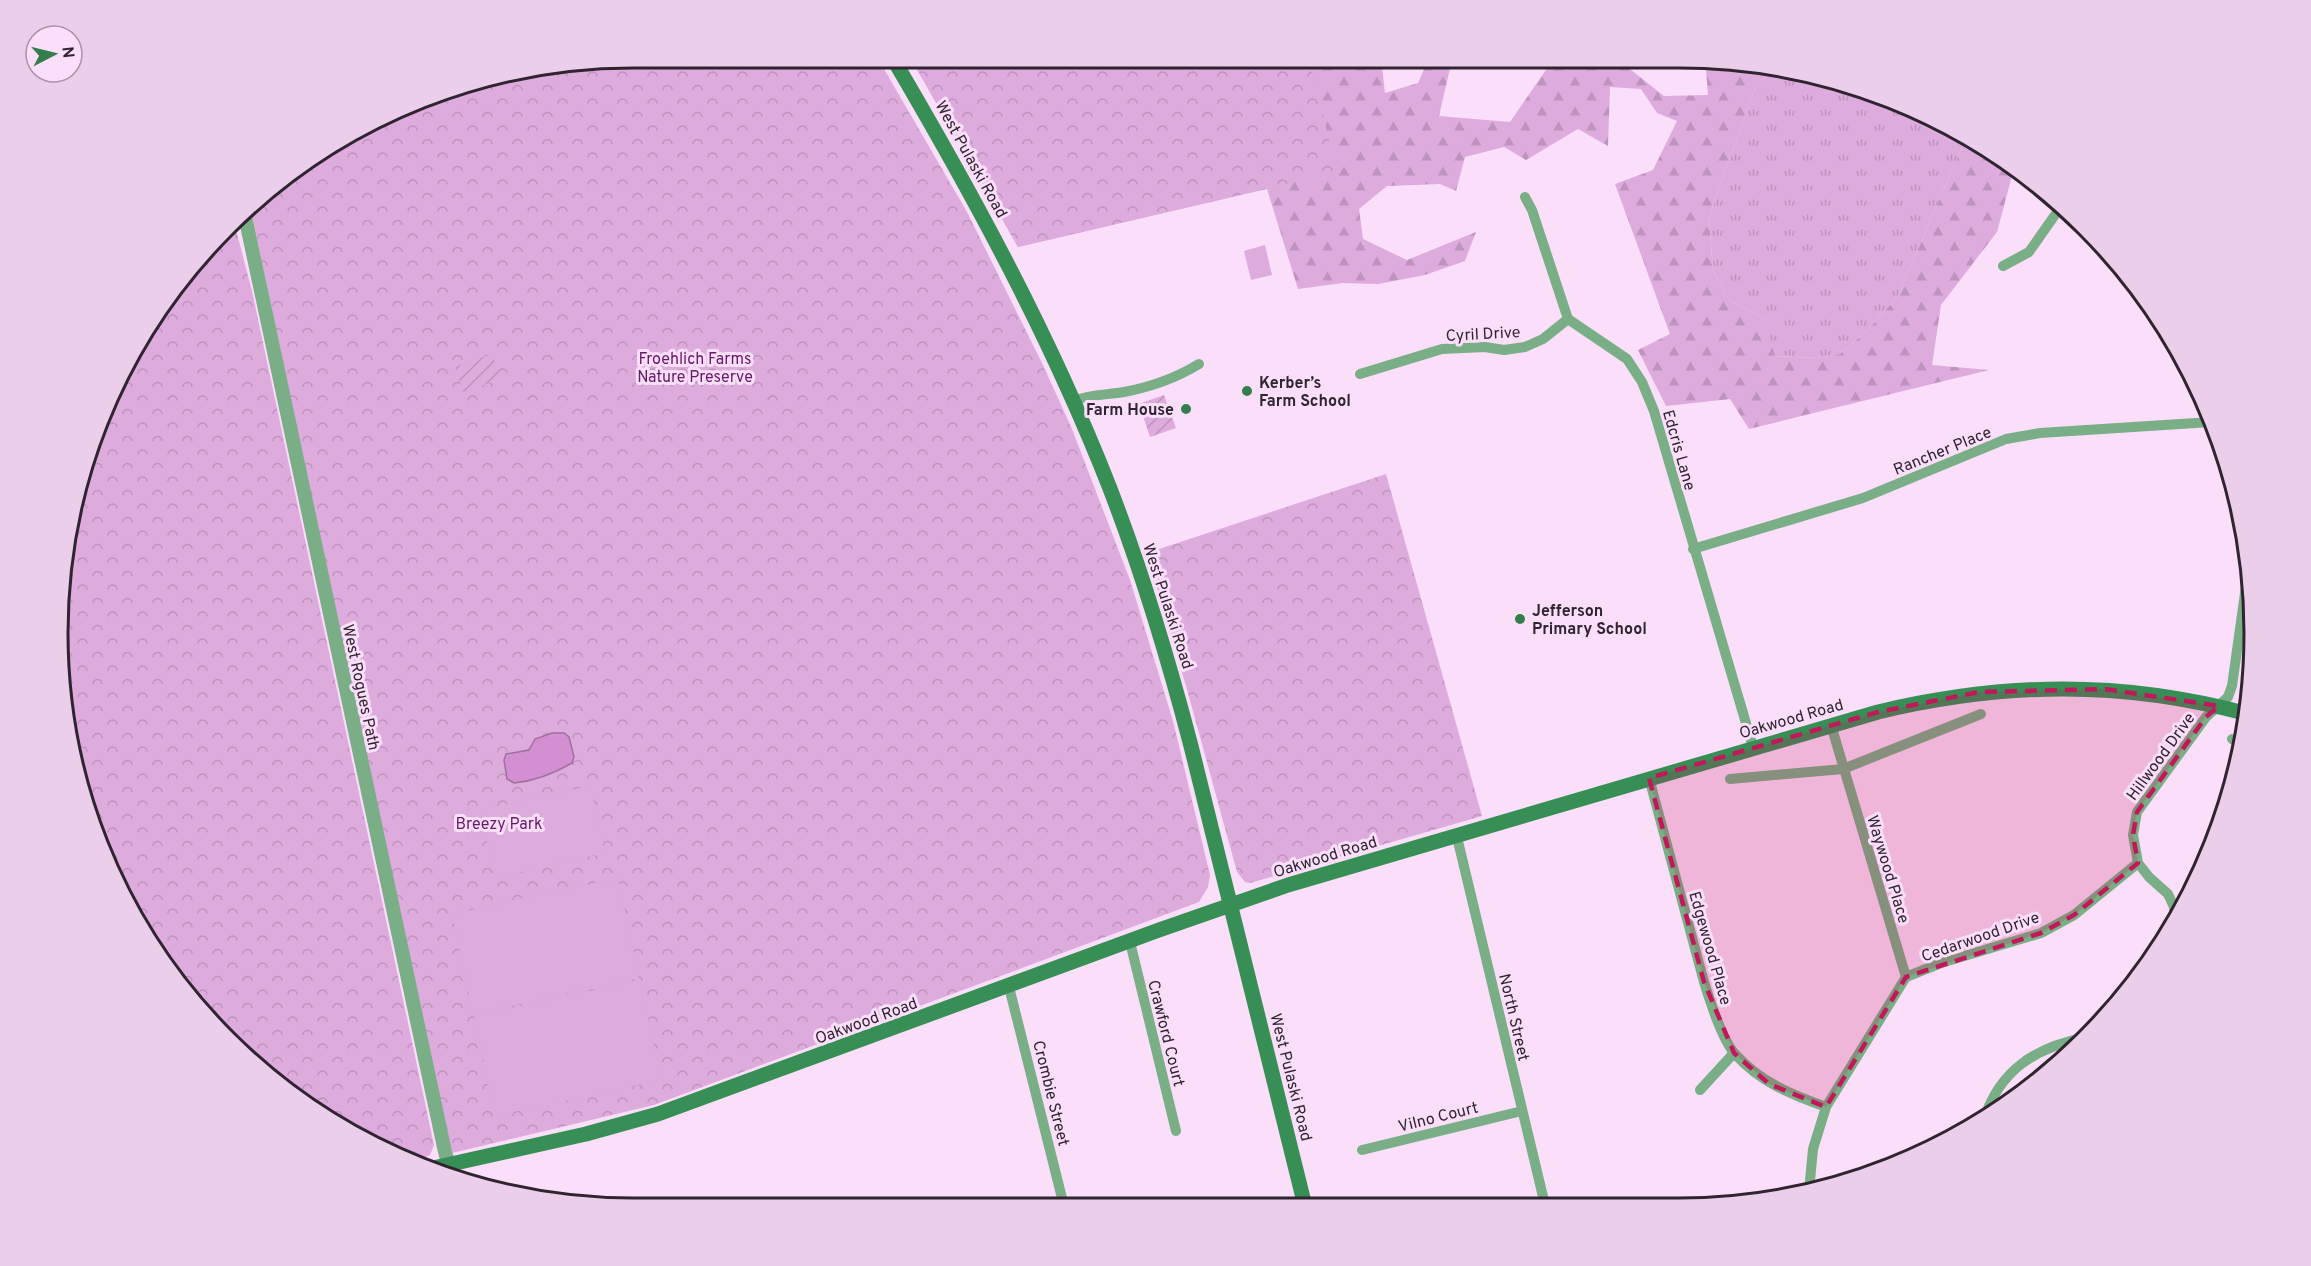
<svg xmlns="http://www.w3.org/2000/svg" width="2311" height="1266" viewBox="0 0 2311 1266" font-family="Overpass,sans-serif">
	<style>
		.grass { fill: url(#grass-tufts) }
		.forest { fill: url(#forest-firs) }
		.park { fill: url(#park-crowns) }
		.garden { fill: url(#garden-furrows) }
		.pitch { fill: #ddabdc }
		.water { fill: #d290d2; stroke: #a170a1; stroke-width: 1.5 }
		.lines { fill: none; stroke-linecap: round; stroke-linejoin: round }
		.minor { stroke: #79ae86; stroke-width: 10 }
		.tertiary { stroke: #79ae86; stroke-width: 14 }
		.secondary { stroke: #388f56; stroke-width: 15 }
		.marked { fill: #c2185b; fill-opacity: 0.2; stroke: #c2185b; stroke-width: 4.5; stroke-dasharray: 12 8; stroke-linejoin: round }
		.poi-dot { fill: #337e4c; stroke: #fbdefa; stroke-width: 2 }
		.labels { text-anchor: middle; stroke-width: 6; stroke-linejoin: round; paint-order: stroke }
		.street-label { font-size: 16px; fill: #2f242f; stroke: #fbdefa }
		.park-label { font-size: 16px; fill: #68186a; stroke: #fbdefa }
		.poi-label { font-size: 16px; font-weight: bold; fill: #2f242f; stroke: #fbdefa; text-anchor: start }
		.rim { fill: none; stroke: #2f242f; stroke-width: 3 }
	</style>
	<defs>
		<pattern id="grass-tufts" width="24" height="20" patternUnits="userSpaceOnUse" patternTransform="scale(1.5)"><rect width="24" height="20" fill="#ddabdc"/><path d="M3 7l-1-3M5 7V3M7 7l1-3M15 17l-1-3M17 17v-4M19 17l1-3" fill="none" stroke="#be93bd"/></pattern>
		<pattern id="forest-firs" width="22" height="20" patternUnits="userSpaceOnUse" patternTransform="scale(1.5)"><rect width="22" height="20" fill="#ddabdc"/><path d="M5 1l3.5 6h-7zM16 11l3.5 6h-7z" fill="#be93bd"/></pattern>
		<pattern id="park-crowns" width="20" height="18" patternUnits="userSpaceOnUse" patternTransform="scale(1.5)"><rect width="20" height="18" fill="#ddabdc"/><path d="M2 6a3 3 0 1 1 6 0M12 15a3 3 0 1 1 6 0" fill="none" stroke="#be93bd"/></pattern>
		<pattern id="garden-furrows" width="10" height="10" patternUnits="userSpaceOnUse" patternTransform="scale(1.5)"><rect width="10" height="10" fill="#ddabdc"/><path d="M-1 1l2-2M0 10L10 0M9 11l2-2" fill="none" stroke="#be93bd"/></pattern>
	</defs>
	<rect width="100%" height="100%" fill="#fbdefa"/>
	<path class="grass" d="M1773 68 1827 77 1967 135 1898 296 1866 332 1840 354 1817 358 1774 356 1764 319 1730 301 1713 270 1709 217 1755 88Z"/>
	<path class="forest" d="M910 57 1381 58 1385 93 1418 83 1429 58H1457L1451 64 1439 116 1510 122 1550 64 1594 60 1621 62 1664 96 1708 95 1705 58 1773 68 1755 88 1709 217 1713 270 1730 301 1764 319 1775 356 1817 358 1840 354 1866 332 1898 296 1967 135 2014 168 1997 232 1941 305 1932 365 1989 370 1749 429 1730 399 1666 406 1638 350 1670 334 1615 184 1653 170 1677 121 1657 113 1641 89 1610 87 1608 146 1578 129 1526 160 1504 147 1465 157 1456 191 1440 184 1387 186 1359 209 1363 239 1407 260 1476 232 1465 261 1425 275 1378 284 1343 283 1298 289 1267 189 1018 247Z"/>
	<path class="park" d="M633 57H877L967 212 1042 363 1072 429 1130 580 1173 721 1210 875 1208 887 1199 902 654 1105 452 1153 361 739 251 209 282 176 448 88Z
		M910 57 1309 58 1337 172 1018 247Z
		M235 226 252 291 434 1145 430 1155 416 1161 345 1132 200 1013 101 854 58 671 77 484 154 313Z
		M1386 474 1482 816 1250 883 1245 882 1237 872 1188 693 1147 553Z"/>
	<path class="garden" d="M492 354 501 379 463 392 455 367Z
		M1164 395 1176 428 1150 437 1139 404Z"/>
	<path class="pitch" d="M1265 245 1272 275 1251 280 1244 251Z
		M590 786 605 853 495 878 480 810Z
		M618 878 639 978 473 1014 452 914Z
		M640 980 661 1080 495 1116 474 1016Z"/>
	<path class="water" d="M552 733H564L569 737 574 757 572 763C555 773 534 781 514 783L507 779 504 760 506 754 529 750 535 739Z"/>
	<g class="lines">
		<path class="minor" d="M1525 197 1532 210 1568 319 1627 359 1642 382 1654 411 1753 747
			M2003 266 2029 252 2062 205
			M1360 374 1442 349 1485 347 1504 350 1525 347 1543 339 1568 319
			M1073 401C1090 394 1107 395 1124 392 1151 387 1176 378 1199 364
			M1693 549 1863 498 2006 439 2040 433 2211 422
			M1831 725 1906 977
			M2232 739 2241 744
			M1649 778 1704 982C1710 1001 1722 1040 1735 1054 1760 1082 1792 1095 1826 1107
			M1730 779 1843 769 1981 714
			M1457 837 1545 1205
			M2175 923 2174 907 2168 894 2149 877 2138 863 2133 835 2137 812 2206 717 2228 697 2232 686 2246 586 2241 521
			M1130 942 1176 1131
			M1009 987 1064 1206
			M1700 1090 1734 1053
			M1984 1119C2000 1070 2035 1048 2083 1038
			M1362 1150 1522 1111
			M1809 1191 1813 1149 1826 1107 1906 977 1941 963 2041 933 2074 915 2138 863"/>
		<path class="tertiary" d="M245 216 445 1152 452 1176"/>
		<path class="secondary" d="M892 57C974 196 1050 336 1109 486 1142 571 1168 658 1191 746L1305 1206
			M433 1168 586 1134 658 1114 1159 930 1288 885 1878 712C2004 682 2122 680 2248 714"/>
	</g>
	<path class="marked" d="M2105 689 2219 706 2206 717 2137 812 2133 835 2138 863 2074 915 2041 933 1906 977 1826 1107 1769 1084 1734 1053 1704 982 1649 778 1878 712 1979 692Z"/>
	<g class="poi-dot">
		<circle cx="1247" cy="391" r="6"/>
		<circle cx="1186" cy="409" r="6"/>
		<circle cx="1520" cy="619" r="6"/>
	</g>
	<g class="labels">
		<g class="street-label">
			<text transform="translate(972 159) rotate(61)" y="6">West Pulaski Road</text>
			<text transform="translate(1483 333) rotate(-3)" y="6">Cyril Drive</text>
			<text transform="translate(1680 450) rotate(74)" y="6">Edcris Lane</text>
			<text transform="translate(1942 450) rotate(-22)" y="6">Rancher Place</text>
			<text transform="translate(1169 606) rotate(72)" y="6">West Pulaski Road</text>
			<text transform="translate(362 687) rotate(78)" y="6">West Rogues Path</text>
			<text transform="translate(1791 718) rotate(-16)" y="6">Oakwood Road</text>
			<text transform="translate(2160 756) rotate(-54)" y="6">Hillwood Drive</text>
			<text transform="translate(1325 856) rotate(-17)" y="6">Oakwood Road</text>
			<text transform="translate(1889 869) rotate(73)" y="6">Waywood Place</text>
			<text transform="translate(1980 936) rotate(-19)" y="6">Cedarwood Drive</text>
			<text transform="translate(1711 948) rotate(74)" y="6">Edgewood Place</text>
			<text transform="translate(1515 1017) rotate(77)" y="6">North Street</text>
			<text transform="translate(866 1020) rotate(-20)" y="6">Oakwood Road</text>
			<text transform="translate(1167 1033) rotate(76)" y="6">Crawford Court</text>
			<text transform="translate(1292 1077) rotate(76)" y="6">West Pulaski Road</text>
			<text transform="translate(1052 1093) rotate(76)" y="6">Crombie Street</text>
			<text transform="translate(1438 1116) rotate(-14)" y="6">Vilno Court</text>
		</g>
		<g class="park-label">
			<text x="695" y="364">Froehlich Farms<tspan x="695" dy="18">Nature Preserve</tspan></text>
			<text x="499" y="829">Breezy Park</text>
		</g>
		<g class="poi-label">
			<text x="1259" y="388">Kerber’s<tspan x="1259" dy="18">Farm School</tspan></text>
			<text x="1174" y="415" text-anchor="end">Farm House</text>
			<text x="1532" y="616">Jefferson<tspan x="1532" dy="18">Primary School</tspan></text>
		</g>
	</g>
	<path d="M0 0H2311V1266H0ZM633 68H1679A565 565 0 0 1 2244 633V633A565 565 0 0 1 1679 1198H633A565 565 0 0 1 68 633V633A565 565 0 0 1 633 68Z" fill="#ebcfea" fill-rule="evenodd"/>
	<path class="rim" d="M633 68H1679A565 565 0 0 1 2244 633V633A565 565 0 0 1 1679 1198H633A565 565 0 0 1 68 633V633A565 565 0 0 1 633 68Z"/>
	<g transform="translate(54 54) rotate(83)"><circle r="28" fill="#fbdefa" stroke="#a994a9" stroke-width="1.5"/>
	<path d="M0-4.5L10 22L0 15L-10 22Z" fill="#337e4c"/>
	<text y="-9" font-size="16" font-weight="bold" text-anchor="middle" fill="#2f242f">N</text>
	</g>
</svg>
